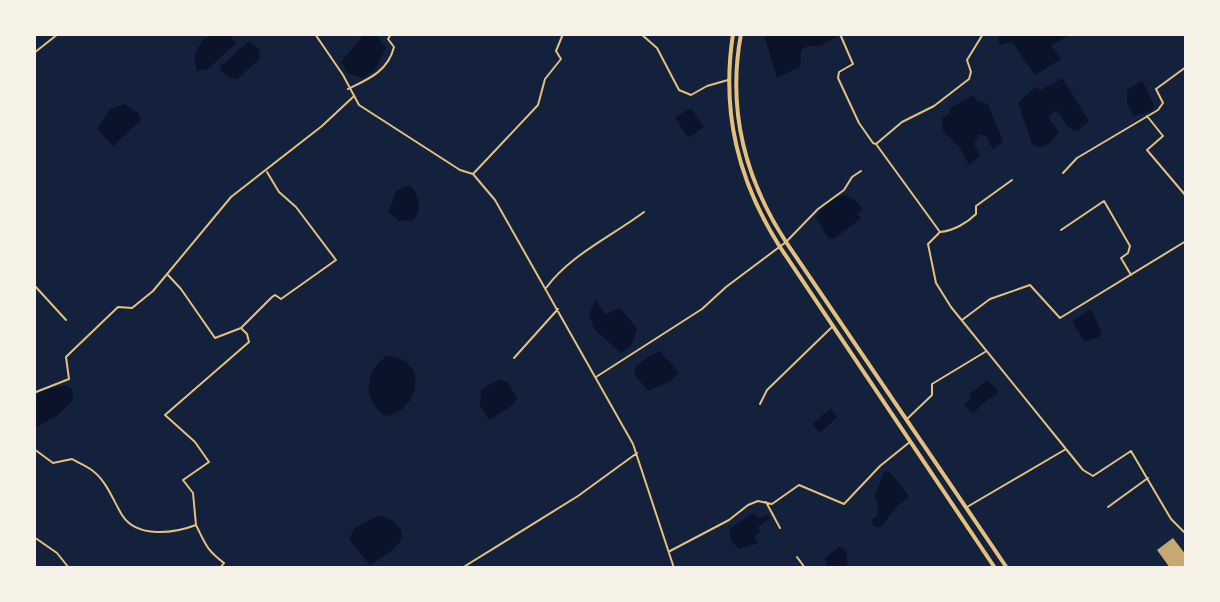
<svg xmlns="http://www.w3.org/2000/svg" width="1220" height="602" viewBox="0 0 1220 602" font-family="'DejaVu Sans',sans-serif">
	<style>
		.water { fill: #0b132b }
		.building { fill: #c6a872 }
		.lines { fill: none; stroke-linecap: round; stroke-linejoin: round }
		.minor { stroke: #e5c07b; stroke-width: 2 }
		.trunk { stroke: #e5c07b; stroke-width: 4 }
	</style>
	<rect width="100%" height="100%" fill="#14213d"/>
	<path class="water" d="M769 34H837L838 36 820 46H808L801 50 800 67 777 78 765 38Z
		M211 35H230L236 43 208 69 197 71 194 55 203 40Z
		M364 35H376L386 48 375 70 363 78 348 73 341 62Z
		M997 35V34L1070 35 1051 45 1061 59 1035 75 1012 42 1000 45Z
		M249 41 259 49 260 59 237 79 229 78 220 70 221 66Z
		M1062 78 1089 121 1078 131C1063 128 1065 118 1056 110L1048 117 1059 132 1050 143 1040 148 1032 144 1018 103 1035 87 1041 90Z
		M1141 81C1147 87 1149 97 1154 106L1153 111 1134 116 1127 103V90Z
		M973 95 976 100 988 104 1003 142 993 149 986 136 979 134 974 144 980 156 969 165 960 148 943 131 942 119 951 112 949 109Z
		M124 104 138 113 141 120 113 146 97 129 110 109Z
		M691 108 704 127 690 137 686 135 675 117Z
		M410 185C419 194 423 210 413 220L399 221 388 212 397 190Z
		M843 195C853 198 858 200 862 210L857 215 861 218 834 239 828 238 816 217 828 201Z
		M595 300 606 315 618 308 622 310 637 329 631 346 621 353 594 329 589 315Z
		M1088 310 1092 311 1102 333 1098 338 1084 341 1072 322Z
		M660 351 679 373 671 381 648 391 634 374 635 368 649 356Z
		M387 356C430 358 420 412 385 416 362 400 364 371 387 356Z
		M499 379 507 382 517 398 513 405 489 420 480 406 481 390Z
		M987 380 996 388 998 394 987 400 973 413 964 405 970 400V394Z
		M64 385 72 389 73 400 58 415 35 428 34 399 40 391Z
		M831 408 837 417 820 433 812 424Z
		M889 471 909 496C905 501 896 506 893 511 889 517 887 521 880 527L874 526 871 520 878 515 877 510 879 506 874 497 884 472Z
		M754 513 760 518 768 515 770 518 758 527 760 532 755 537 758 543 739 549 731 541 729 529Z
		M377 516C390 516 410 529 398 544 392 552 379 559 370 565L349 539 355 528Z
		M839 547 846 550 848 563 844 567H827L825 558Z"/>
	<path class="building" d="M1173 538 1186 555V568H1170L1157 550Z"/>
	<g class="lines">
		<path class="minor" d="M315 34 343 75 359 105 460 170 473 174 495 200 633 444 674 568
			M641 34 657 48 679 90 691 95 707 86 728 80
			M840 34 853 64 839 72 838 78 859 123 873 143 876 144 902 122 934 106 969 79 971 72 967 60 983 34
			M34 53 58 34
			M348 89C369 79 388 71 394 47L388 39 391 34
			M1147 116 1163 136 1147 150 1186 196
			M876 144 940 232 928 244 936 283 951 307 1066 449 967 507
			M1063 173 1077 158 1158 110 1163 103 1156 89 1186 67
			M473 174 538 105 545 79 561 59 556 51 563 34
			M1061 230 1104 201 1130 246 1128 253 1121 258 1131 275
			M940 232C953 231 967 223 976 214V206L1012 180
			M34 285 66 320
			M546 288C570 255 612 236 644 212
			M962 320 990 299 1030 285 1060 318 1186 241
			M241 328 272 297 275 295 281 299 336 260 296 207 279 192 267 172
			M514 358 558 309
			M596 377 702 309 726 287 786 242 818 209 844 190 852 177 861 171
			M36 392 69 379 66 357 69 354 118 307 132 308 153 291 231 197 322 126 353 97
			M760 404 767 390 833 326
			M907 419 932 395V384L985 352
			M34 449 53 463 72 459C79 463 87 466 93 471 107 482 113 500 122 515 137 539 175 533 196 525L193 493 183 480 209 462 195 442 165 415 249 342 247 334 241 328 215 338 181 289 168 275
			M1066 449 1083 470 1093 476 1131 451 1171 519 1186 534
			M766 502 780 528
			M1108 507 1148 478
			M196 525C206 545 206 549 224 563L220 568
			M34 537 57 553 69 568
			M670 551 729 520 748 505 758 501 772 504 799 485 844 504 880 466 911 441
			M797 557 805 568
			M462 568 578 496 637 453"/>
		<path class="trunk" d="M733 34C721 112 738 181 780 247L995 568
			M741 34C727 109 745 179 786 242L1007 568"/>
	</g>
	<rect width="1220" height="602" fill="none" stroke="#f6f1e7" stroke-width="72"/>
</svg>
